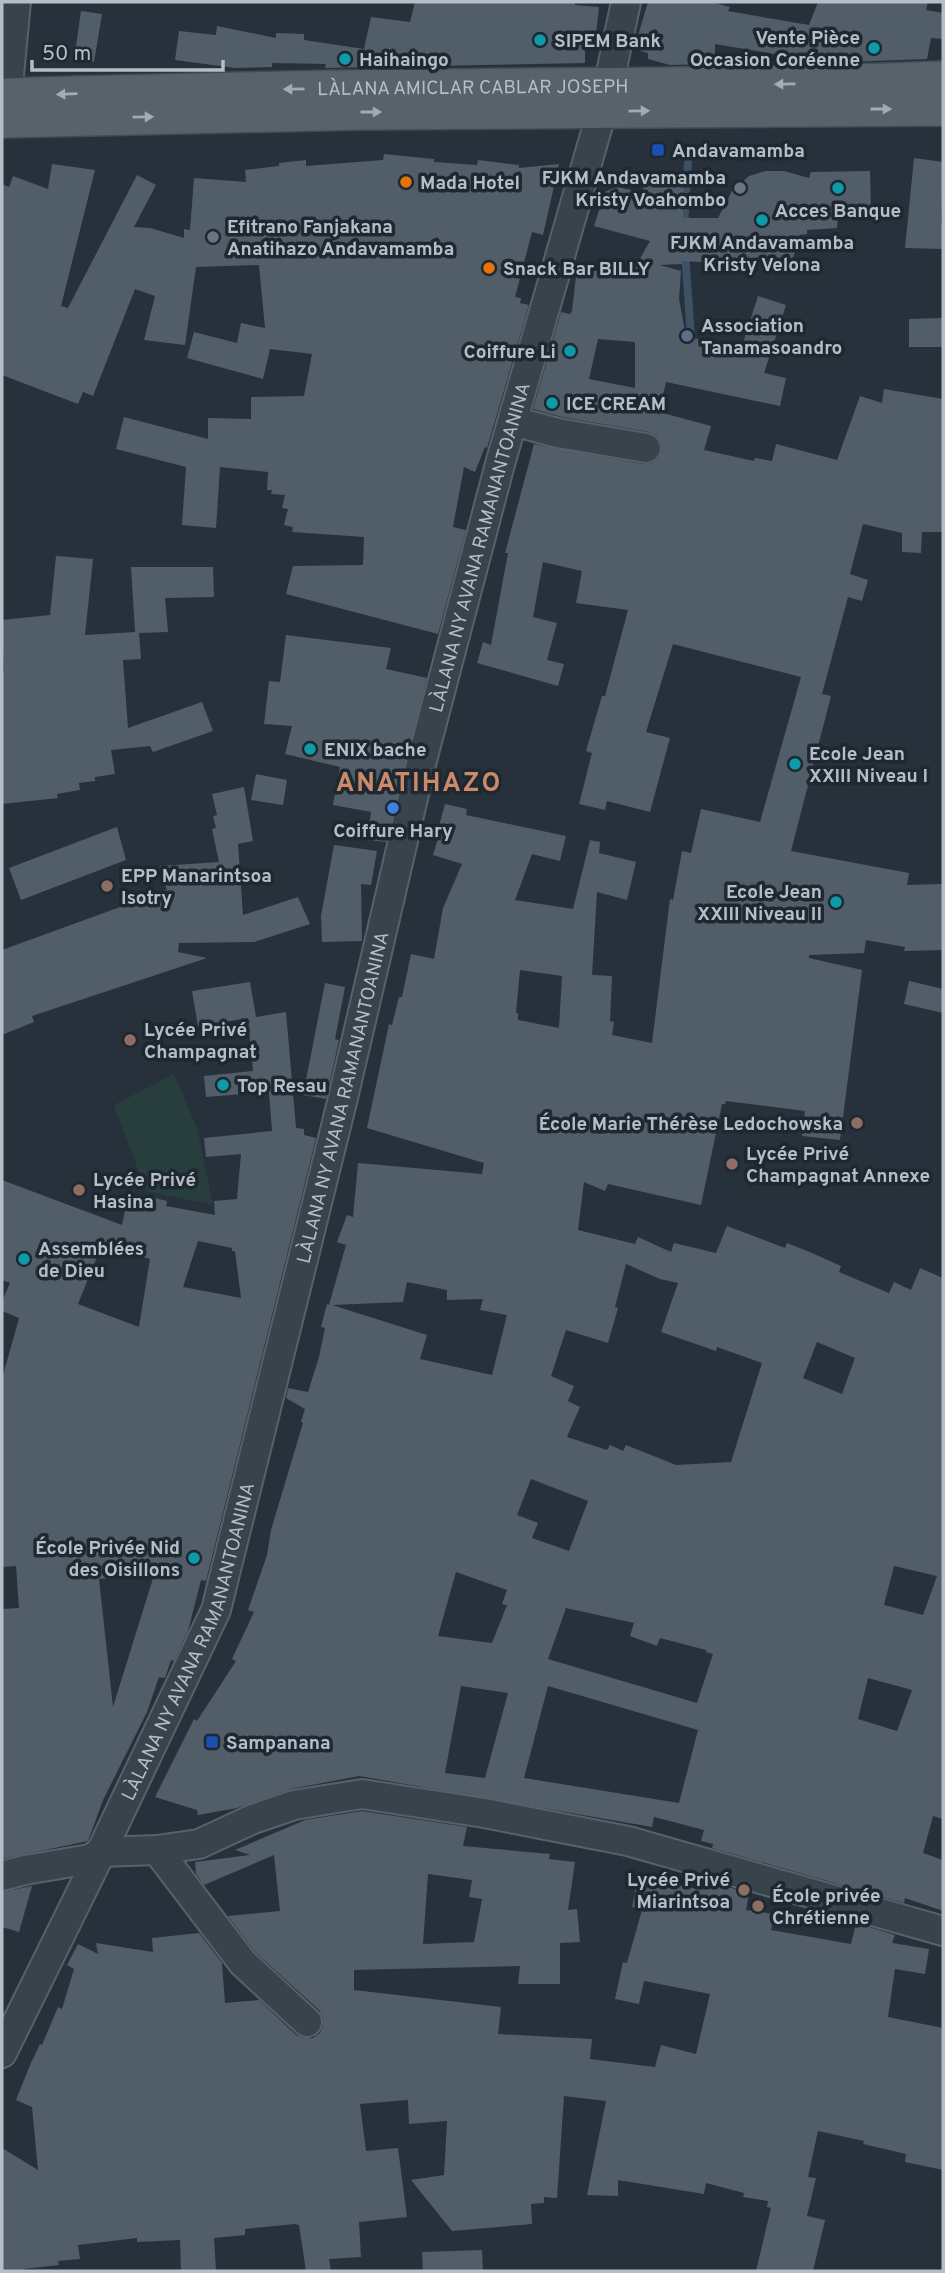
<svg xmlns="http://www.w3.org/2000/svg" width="945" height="2273" viewBox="0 0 945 2273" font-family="Overpass,sans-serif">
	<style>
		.green { fill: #283e3d }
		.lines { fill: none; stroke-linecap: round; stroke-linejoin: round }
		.stream { stroke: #3c5163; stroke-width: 8 }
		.building { fill: #515e69; fill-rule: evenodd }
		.minor-casing { stroke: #57616a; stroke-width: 32 }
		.major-casing { stroke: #424c55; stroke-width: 38 }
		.minor { stroke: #39434c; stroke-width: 28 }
		.major { stroke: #57626b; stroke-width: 35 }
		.oneway { fill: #a2acb5 }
		.culture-dot { fill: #0f9aa8; stroke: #1e2831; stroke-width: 2.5 }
		.transit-dot { fill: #1a4fb4; stroke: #1e2831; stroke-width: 2.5 }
		.food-dot { fill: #e8710a; stroke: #1e2831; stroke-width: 2.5 }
		.worship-dot { fill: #6b7280; stroke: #1e2831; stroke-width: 2.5 }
		.service-dot { fill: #5c6f8a; stroke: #1e2831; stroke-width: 2.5 }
		.shop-dot { fill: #3f7fe0; stroke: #1e2831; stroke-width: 2.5 }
		.education-dot { fill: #8d6e63; stroke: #1e2831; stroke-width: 2.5 }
		.labels { text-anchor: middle; stroke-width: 7; stroke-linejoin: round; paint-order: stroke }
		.poi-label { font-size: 19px; font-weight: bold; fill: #b5bec7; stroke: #1e2831; text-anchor: start }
		.street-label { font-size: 19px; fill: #b5bec7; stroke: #1e2831 }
		.district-label { font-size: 26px; font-weight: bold; letter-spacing: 2px; fill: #cc8a6b; stroke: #1e2831 }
	</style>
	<rect width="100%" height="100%" fill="#26313b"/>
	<path class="green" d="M174 1074 197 1128 213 1205 146 1191 114 1105Z"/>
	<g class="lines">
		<path class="stream" d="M684 227 688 163
			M685 251 691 338"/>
	</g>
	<path class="building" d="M415 2H575V5L599 7 595 43H592V50H585V63L325 68 326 64 272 63V67L235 68 175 60 179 31 216 35 217 26 276 38V33L304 34V40L364 49 371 17 410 22Z
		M648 2H711L730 7 728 11 809 25 818 2H928L926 10 943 13V39L931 38 927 59 846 62 798 60V58L715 44V64L670 65 648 59V53L634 49Z
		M81 11 102 14 94 62 74 60Z
		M384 154 434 159V162L477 165 478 160 519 165V168L559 164 543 235 532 232 515 297 521 298 520 303 529 305 487 448 485 447 475 472 464 467 453 527 466 530 438 634 286 594 293 566 363 565 364 537 292 532 293 527 284 525 288 509 282 508 285 495 271 494 272 490H267L268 472 220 467 216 528 182 525 186 467 116 449 124 417 208 439V418L251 419V397L304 396 312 354 270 349 263 379 187 358 194 332 237 343 241 323 265 328 259 265 196 267 185 345 144 340 155 296 135 289 93 396 83 392 78 404 2 375V184L9 187 13 176 48 189 52 164 95 170 61 306 68 308 137 175 156 185 134 227 150 228 184 238V229L190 230 194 178 246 182 245 170 279 166V163L306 160V166L383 160Z
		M914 158 943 162 941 224H943V249L905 248Z
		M766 171H784L809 178 811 172 870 171 871 214 838 215 837 228 807 230V234L800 235 792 261 722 263 682 261V264L660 265 681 271 679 299 686 337 742 346 758 296 786 305 764 373 786 378 780 406 666 382 659 412 711 426 704 450 754 461 755 458 772 461 776 444 837 460 860 396 882 403 884 389 943 399V532H922L921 553 902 552V533L863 524 850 574 868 580 862 601 848 597 822 694 831 696 791 851 909 873 907 885 943 884V950L904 951 905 947 866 940 864 953 809 955V958L862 970 840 1140 802 1136 805 1111 726 1101 725 1104H722L701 1205 608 1184 605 1191 584 1182 578 1230 635 1244 638 1237 671 1252 674 1243 716 1253 727 1226 785 1248 787 1243 812 1253 841 1266 839 1272 889 1293 894 1282 911 1290 920 1268 943 1278V1819L933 1816 923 1853 943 1860V1911L905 1898 904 1903 712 1848 713 1844 701 1841 704 1830 654 1817 652 1827 359 1776 291 1789 237 1808 198 1815 197 1810 155 1797 194 1719 197 1721 236 1661 232 1659 254 1612 248 1610 267 1555 271 1530 303 1423 301 1422 305 1409 286 1398 288 1388 308 1392 319 1357 325 1328 321 1327 327 1304 329 1305 346 1245 337 1242 347 1215 353 1217 358 1163 482 1174 484 1163 367 1128 389 1024 392 1025 399 997H402L411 954 434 959 443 908 462 864 433 855 442 826H439L445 804 467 809 466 815 566 836 560 861 532 854 515 900 573 909 590 840 600 842 599 853 636 862 627 900 597 892 592 975 612 976 610 1021 614 1022 612 1035 652 1043 670 899 673 900 682 851 691 853 701 809 760 822 801 677 673 644 646 732 670 738 650 812 607 801 605 810 579 804 592 753 586 751 602 696H605L628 610 576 603 582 571 543 562 533 617 557 623 547 660 564 664 558 686 477 663 483 642 491 645 508 553H505L534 444 643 464 652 463 658 459 662 451 661 442 656 435 649 432 562 417 533 409 561 312 570 314 572 311 577 268 630 276 650 241 594 226 605 192 616 187 642 192 648 173 684 181 683 218H718L732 191 749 176ZM598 339 635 342V388L589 379ZM520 970 562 976 559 1028 518 1020V1013H516ZM626 1264 660 1279 678 1283 661 1332 716 1351 717 1347 762 1363 731 1462 676 1465 626 1445 623 1451 610 1445 607 1450 567 1437 580 1407 568 1401 574 1386 551 1376 566 1330 608 1343 618 1308 615 1307ZM407 1282 447 1290V1300L483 1299 480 1310 507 1315 492 1375 420 1359 427 1335 332 1305 403 1302ZM817 1342 855 1358 842 1394 803 1378ZM531 1479 588 1501 569 1551 532 1538 538 1523 517 1515ZM894 1566 937 1576 923 1615 884 1605ZM456 1572 507 1590 502 1604 507 1605 492 1643 438 1636ZM566 1608 634 1623 630 1636 657 1646 660 1638 706 1650V1652L713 1654 697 1703 548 1659ZM868 1678 912 1690 897 1731 858 1719ZM461 1686 508 1693 485 1778 445 1773ZM548 1686 698 1730 679 1803 524 1778Z
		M943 318V347H909V319Z
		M56 556 93 559 85 635 135 632 131 567H213L214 597 165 598 168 632 139 633 141 659 123 660 128 728 202 702 213 731 153 752 150 746 111 750 115 774 95 777V781L79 783 80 790 57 794 58 798 2 804V673H4L2 620 50 615Z
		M286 635 391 648 386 669 427 678 386 842 367 840 371 812 333 805 340 767 285 754 292 726 264 724 269 681 280 682Z
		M256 774 287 780 283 805 251 800Z
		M244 787 253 841 238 844 243 915 298 897 310 924 254 942 179 943 178 952 207 958 32 1016 34 1022 2 1035V950L167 890 160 866 219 862 212 829 216 828 213 816 217 815 212 794Z
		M117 827 126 860 21 900 9 868Z
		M334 845 377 851 371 885 361 884 362 941 322 942 321 916Z
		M909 981 943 989V1013L904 1004Z
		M250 982 256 1017 286 1012 296 1128 304 1129V1135L316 1138 206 1581 201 1580 188 1631 174 1661 171 1660 165 1678 159 1677 147 1712 103 1800 88 1841 2 1859V1609L19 1608 16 1566 2 1567V1379L19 1318 2 1311V1301L10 1283 2 1280V1180L122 1225 126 1206 143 1210 147 1196 167 1201 166 1206 215 1215 214 1201 237 1199 241 1154 206 1157 204 1138 272 1131 269 1092 206 1097 204 1076 253 1071 248 1018 198 1026 192 991ZM198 1241 232 1248V1251H235L241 1298 183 1287ZM101 1247 110 1250 111 1247 150 1259 139 1327 78 1304ZM154 1575 113 1707 99 1579Z
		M325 983 345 987 335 1039 339 1040 326 1099 303 1095Z
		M362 1811 467 1827 463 1846 550 1854 549 1859 575 1862 568 1910 577 1909 580 1942 560 1943V1984H518L520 1966 354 1970V1990L501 2007 498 2034 592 2039 590 2059 655 2067 661 2045 696 2054 710 1994 644 1981 639 2004 615 1999 623 1962 627 1963 642 1910 632 1907 638 1877 702 1890 704 1880 749 1893 746 1910 774 1914 771 1930 851 1944 856 1923 895 1935 892 1943 929 1949 925 1974 895 1969 888 2017 943 2028V2170L905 2162 906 2154 863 2144 864 2141 818 2131 808 2177 816 2178 807 2216 825 2220 813 2271H756L771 2208 767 2207 768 2201 743 2197 744 2193 706 2183 704 2194 618 2180V2196L587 2195 606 2101 564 2096 557 2198 544 2197V2203L531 2204 532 2224 452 2231 411 2180 444 2175 447 2121 409 2124 408 2100 360 2104 366 2151 398 2148 407 2217 359 2222 361 2257 329 2259 331 2271H306L299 2225 295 2224 245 2229V2235L214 2238 216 2271H181L180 2240 137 2242V2238L78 2245 80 2259 58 2261 59 2265 23 2269V2271H2V2148L38 2170 32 2107 16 2100 30 2065 40 2044 42 2045 58 2007 62 2009 74 1969 67 1965 78 1944 98 1954 96 1943 153 1952 152 1938 199 1933 222 1963 225 2003 259 2000 296 2035 304 2038H313L320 2033 323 2026V2018L319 2010 255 1952 228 1916 280 1911 274 1855 204 1885 196 1874 195 1862 250 1855 235 1850 305 1820ZM428 1874 472 1880 469 1897 482 1899 474 1942 423 1944Z
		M32 1886 19 1932 2 1927V1892Z
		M482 2250 483 2271H423L422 2252Z"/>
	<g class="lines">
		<defs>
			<g id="minor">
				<path d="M608 87 626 2"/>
				<path d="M7 96 16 2"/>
				<path d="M524 424 558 433 646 448"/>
				<path d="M157 1850 243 1963 307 2022"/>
				<path d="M2 1876 25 1870 90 1859 101 1852 157 1850 199 1844 253 1819 294 1805 362 1794 484 1813 628 1841 943 1931"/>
				<path id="s1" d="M2 2053 101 1852 216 1610 342 1102 420 768 500 464 602 111"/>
			</g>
			<g id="major">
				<path id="s2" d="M2 96C145 92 287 88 430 87 601 85 772 86 943 79"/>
				<path d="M2 120 361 112 943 108"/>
			</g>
		</defs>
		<use href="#minor" class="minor-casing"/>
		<use href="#major" class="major-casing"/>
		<use href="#minor" class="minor"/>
		<use href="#major" class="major"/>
	</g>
	<defs><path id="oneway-solid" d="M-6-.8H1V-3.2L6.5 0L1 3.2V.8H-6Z" transform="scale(1.75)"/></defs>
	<g class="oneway">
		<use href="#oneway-solid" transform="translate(785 84) rotate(179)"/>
		<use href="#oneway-solid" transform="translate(294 89) rotate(179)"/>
		<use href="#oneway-solid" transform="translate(67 94) rotate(178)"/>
		<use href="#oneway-solid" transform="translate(881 109)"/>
		<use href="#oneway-solid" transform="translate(639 111) rotate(-1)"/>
		<use href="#oneway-solid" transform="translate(371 112)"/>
		<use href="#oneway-solid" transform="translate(143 117) rotate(-1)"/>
	</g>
	<g class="culture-dot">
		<circle cx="540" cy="40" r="7"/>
		<circle cx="874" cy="48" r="7"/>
		<circle cx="345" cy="59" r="7"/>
		<circle cx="838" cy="188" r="7"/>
		<circle cx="762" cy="220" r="7"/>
		<circle cx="570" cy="351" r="7"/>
		<circle cx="552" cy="403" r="7"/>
		<circle cx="310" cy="749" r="7"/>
		<circle cx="795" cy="764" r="7"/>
		<circle cx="836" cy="902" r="7"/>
		<circle cx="223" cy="1085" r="7"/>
		<circle cx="24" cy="1259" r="7"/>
		<circle cx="194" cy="1558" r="7"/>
	</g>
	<g class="transit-dot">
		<rect x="651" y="143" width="14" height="14" rx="3.5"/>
		<rect x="205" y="1735" width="14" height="14" rx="3.5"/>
	</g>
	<g class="food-dot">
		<circle cx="406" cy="182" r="7"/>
		<circle cx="489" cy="268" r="7"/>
	</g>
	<g class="worship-dot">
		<circle cx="740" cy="188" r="7"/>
		<circle cx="213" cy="237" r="7"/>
	</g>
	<circle class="service-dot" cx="687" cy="336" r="7"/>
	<circle class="shop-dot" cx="393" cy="808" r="7"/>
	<g class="education-dot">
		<circle cx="107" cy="886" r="7"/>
		<circle cx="130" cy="1040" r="7"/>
		<circle cx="857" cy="1123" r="7"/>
		<circle cx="732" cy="1164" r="7"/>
		<circle cx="79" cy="1190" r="7"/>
		<circle cx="744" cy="1890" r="7"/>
		<circle cx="758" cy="1906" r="7"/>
	</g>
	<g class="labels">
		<g class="poi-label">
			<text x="860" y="44" text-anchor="end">Vente Pièce<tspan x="860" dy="22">Occasion Coréenne</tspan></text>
			<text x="554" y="47">SIPEM Bank</text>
			<text x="359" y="66">Haihaingo</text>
			<text x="672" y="157">Andavamamba</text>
			<text x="726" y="184" text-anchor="end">FJKM Andavamamba<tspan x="726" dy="22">Kristy Voahombo</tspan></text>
			<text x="420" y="189">Mada Hotel</text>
			<text x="838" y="217" text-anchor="middle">Acces Banque</text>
			<text x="227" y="233">Efitrano Fanjakana<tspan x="227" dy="22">Anatihazo Andavamamba</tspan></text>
			<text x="762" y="249" text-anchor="middle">FJKM Andavamamba<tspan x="762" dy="22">Kristy Velona</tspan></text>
			<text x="503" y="275">Snack Bar BILLY</text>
			<text x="701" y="332">Association<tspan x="701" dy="22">Tanamasoandro</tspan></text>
			<text x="556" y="358" text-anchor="end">Coiffure Li</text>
			<text x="566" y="410">ICE CREAM</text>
			<text x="324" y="756">ENIX bache</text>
			<text x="809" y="760">Ecole Jean<tspan x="809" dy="22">XXIII Niveau I</tspan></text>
			<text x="393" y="837" text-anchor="middle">Coiffure Hary</text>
			<text x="121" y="882">EPP Manarintsoa<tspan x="121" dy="22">Isotry</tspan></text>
			<text x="822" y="898" text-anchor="end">Ecole Jean<tspan x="822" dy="22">XXIII Niveau II</tspan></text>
			<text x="144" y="1036">Lycée Privé<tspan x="144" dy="22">Champagnat</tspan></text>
			<text x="237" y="1092">Top Resau</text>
			<text x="843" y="1130" text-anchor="end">École Marie Thérèse Ledochowska</text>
			<text x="746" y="1160">Lycée Privé<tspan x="746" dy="22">Champagnat Annexe</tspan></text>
			<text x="93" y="1186">Lycée Privé<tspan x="93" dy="22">Hasina</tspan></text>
			<text x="38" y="1255">Assemblées<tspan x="38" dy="22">de Dieu</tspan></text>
			<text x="180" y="1554" text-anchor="end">École Privée Nid<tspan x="180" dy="22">des Oisillons</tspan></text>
			<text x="226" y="1749">Sampanana</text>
			<text x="730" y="1886" text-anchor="end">Lycée Privé<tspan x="730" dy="22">Miarintsoa</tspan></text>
			<text x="772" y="1902">École privée<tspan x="772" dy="22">Chrétienne</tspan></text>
		</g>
		<g class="street-label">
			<text dy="7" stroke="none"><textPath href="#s2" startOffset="471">LÀLANA AMICLAR CABLAR JOSEPH</textPath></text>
			<text dy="7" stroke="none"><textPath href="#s1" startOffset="1587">LÀLANA NY AVANA RAMANANTOANINA</textPath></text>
			<text dy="7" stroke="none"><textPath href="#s1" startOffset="1020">LÀLANA NY AVANA RAMANANTOANINA</textPath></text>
			<text dy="7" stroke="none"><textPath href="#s1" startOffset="453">LÀLANA NY AVANA RAMANANTOANINA</textPath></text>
		</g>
		<g class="district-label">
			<text x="419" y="791">ANATIHAZO</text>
		</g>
	</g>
	<rect width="945" height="2273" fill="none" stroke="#b5bec7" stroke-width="7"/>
	<path d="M32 60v10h191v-10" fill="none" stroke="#b5bec7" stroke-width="3.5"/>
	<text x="42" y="60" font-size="21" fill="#b5bec7" stroke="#1e2831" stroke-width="5" paint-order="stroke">50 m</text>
</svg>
